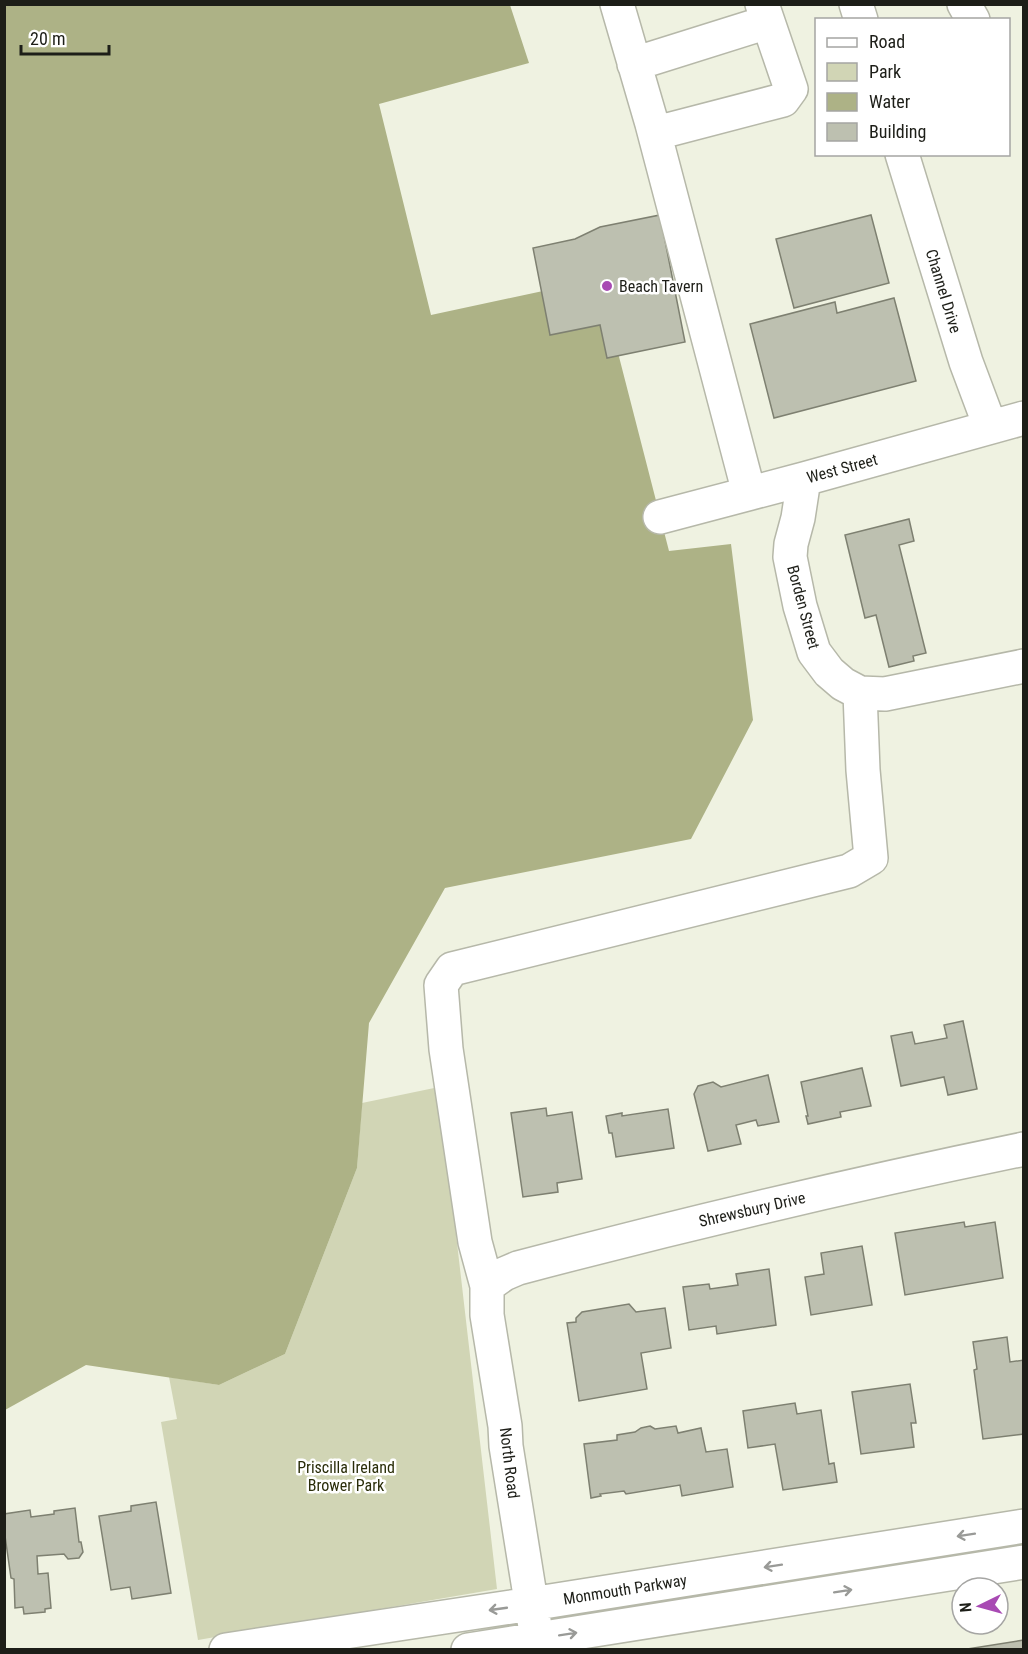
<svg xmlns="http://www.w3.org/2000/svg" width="1028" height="1654" viewBox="0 0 1028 1654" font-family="'Roboto Condensed',sans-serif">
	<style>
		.green { fill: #d1d5b5 }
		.water { fill: #adb286 }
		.building { fill: #bdc0b0; stroke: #7e8071; stroke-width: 1.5 }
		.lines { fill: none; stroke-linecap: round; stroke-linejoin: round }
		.minor-casing { stroke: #b6b8a9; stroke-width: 36 }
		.minor { stroke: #fff; stroke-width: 33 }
		.oneway { stroke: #999a97 }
		.poi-dot { fill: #a84ab3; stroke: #fff; stroke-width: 2 }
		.labels { text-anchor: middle; stroke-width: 5; stroke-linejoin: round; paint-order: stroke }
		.poi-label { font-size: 16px; fill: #1d1e18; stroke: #fff; text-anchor: start }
		.street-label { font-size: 16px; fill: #1d1e18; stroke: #fff }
		.park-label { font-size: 16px; fill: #2a2d09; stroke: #fff }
	</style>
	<rect width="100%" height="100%" fill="#eff2e1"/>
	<path class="green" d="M439 1087 497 1589 198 1640 161 1422 177 1419 169 1377 219 1385 285 1354 357 1168 362 1103Z"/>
	<path class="water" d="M5 5H510L529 63 379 104 431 315 599 279 669 551 731 544 753 720 691 839 445 888 369 1023 357 1168 285 1354 219 1385 86 1365 5 1410Z"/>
	<path class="building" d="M660 215 685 342 607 358 600 325 550 335 533 248 575 239 600 227Z
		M871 215 889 283 794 308 776 239Z
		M894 298 916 381 774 418 750 324 835 302 837 313Z
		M909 519 914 541 899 545 926 653 913 656 914 661 889 667 876 615 865 618 845 535Z
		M963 1021 977 1089 948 1095 944 1077 901 1086 891 1036 912 1032 915 1044 947 1038 944 1025Z
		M862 1068 871 1106 840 1112 841 1117 808 1124 806 1116H808L801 1082Z
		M768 1075 779 1122 758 1126 756 1120 736 1125 741 1144 708 1151 694 1094 698 1086 713 1082 721 1087Z
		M546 1108 547 1116 572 1112 582 1179 557 1183 558 1192 523 1197 511 1113Z
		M668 1109 674 1148 616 1157 612 1133H609L606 1116 622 1113V1116Z
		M964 1222 965 1227 995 1222 1003 1278 905 1295 895 1233Z
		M862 1246 872 1305 811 1315 805 1277 824 1274 821 1253Z
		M769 1269 776 1325 717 1334 716 1326 689 1330 683 1287 709 1284 710 1289 738 1285 736 1274Z
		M629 1304 636 1312 665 1308 671 1348 641 1353 647 1389 579 1401 567 1323 576 1322V1318L582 1312Z
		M1007 1337 1010 1362 1024 1360V1434L983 1439 974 1370 977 1369 973 1342Z
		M910 1384 916 1423H911L914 1447 861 1454 852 1392Z
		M795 1403 797 1414 821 1410 829 1464 834 1463 837 1482 783 1490 775 1444 748 1448 743 1411Z
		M650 1426 655 1429 676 1426 678 1433 701 1428 706 1452 727 1449 733 1487 682 1496 680 1485 626 1494 624 1491 600 1494 601 1496 591 1498 584 1444 617 1440V1435L635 1432 641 1428Z
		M156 1502 171 1593 132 1599 130 1587 111 1590 99 1516 131 1511V1506Z
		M75 1508 79 1542H81L83 1552 79 1558 68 1559 64 1554 37 1556 38 1574 48 1573 51 1608 45 1609V1612L24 1614 23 1607 15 1608 14 1579 11 1578 4 1529V1514L30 1510 31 1517 54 1514V1511Z
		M1024 1640V1650H961Z"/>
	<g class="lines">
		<defs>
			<path id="minor" d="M617 4 652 124 664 131 783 100 791 89 762 4
				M856 4 861 20
				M964 4 973 20
				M634 64 768 22
				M652 124 749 493
				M902 154 966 362 990 426
				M804 479 798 518 791 544 790 557 800 606 814 652 829 672 843 684 860 693 885 694 1024 666
				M660 517 804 479 1024 418
				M487 1286 504 1274 518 1268C685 1224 854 1184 1024 1149
				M537 1639 506 1446 505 1426 487 1315V1286L475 1242 446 1049 441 985 452 969 849 871 871 858 863 770 860 693
				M226 1650 531 1604 1024 1526
				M468 1650 1024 1562"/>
		</defs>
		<use href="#minor" class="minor-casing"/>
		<use href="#minor" class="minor"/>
	</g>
	<defs><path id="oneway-shaft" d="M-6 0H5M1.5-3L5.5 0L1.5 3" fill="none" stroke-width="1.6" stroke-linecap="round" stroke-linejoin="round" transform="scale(1.5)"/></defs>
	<g class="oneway">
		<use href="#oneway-shaft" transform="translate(966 1535) rotate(171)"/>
		<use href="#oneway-shaft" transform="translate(773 1566) rotate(171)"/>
		<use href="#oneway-shaft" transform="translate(843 1591) rotate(-9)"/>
		<use href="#oneway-shaft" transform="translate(498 1609) rotate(172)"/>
		<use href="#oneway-shaft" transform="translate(568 1634) rotate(-9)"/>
	</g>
	<circle class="poi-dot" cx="607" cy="286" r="6"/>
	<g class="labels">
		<g class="poi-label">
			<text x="619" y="292">Beach Tavern</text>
		</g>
		<g class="street-label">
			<text transform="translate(944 291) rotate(73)" y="6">Channel Drive</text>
			<text transform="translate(842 468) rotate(-15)" y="6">West Street</text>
			<text transform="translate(804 607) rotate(75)" y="6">Borden Street</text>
			<text transform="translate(752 1209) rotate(-13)" y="6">Shrewsbury Drive</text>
			<text transform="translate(510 1463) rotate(83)" y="6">North Road</text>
			<text transform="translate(625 1589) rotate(-9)" y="6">Monmouth Parkway</text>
		</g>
		<g class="park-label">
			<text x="346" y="1473">Priscilla Ireland<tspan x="346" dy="18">Brower Park</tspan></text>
		</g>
	</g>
	<rect width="1028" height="1654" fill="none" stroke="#1d1e18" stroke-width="12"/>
	<rect x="815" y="18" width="195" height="138" fill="#ffffff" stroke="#a5a5a3" stroke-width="1.5"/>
	<rect x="827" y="38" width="30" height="9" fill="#ffffff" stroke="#a5a5a3" stroke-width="1.5"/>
	<text x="869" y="48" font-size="18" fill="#1d1e18">Road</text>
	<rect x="827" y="63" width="30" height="18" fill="#d1d5b5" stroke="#a5a5a3" stroke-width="1.5"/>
	<text x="869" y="78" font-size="18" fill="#1d1e18">Park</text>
	<rect x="827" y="93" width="30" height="18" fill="#adb286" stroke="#a5a5a3" stroke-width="1.5"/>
	<text x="869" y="108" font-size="18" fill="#1d1e18">Water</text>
	<rect x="827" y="123" width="30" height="18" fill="#bdc0b0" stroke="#a5a5a3" stroke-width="1.5"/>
	<text x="869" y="138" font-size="18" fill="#1d1e18">Building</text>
	<g transform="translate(980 1606) rotate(265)"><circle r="28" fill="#ffffff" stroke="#a5a5a3" stroke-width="1.5"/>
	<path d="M0-4.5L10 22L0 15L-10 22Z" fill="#a84ab3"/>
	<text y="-9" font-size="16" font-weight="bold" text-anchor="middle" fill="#1d1e18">N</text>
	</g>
	<path d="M21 45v9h88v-9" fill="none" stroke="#1d1e18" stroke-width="3"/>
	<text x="30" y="45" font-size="18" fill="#1d1e18" stroke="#ffffff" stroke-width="4.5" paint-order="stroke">20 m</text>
</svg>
